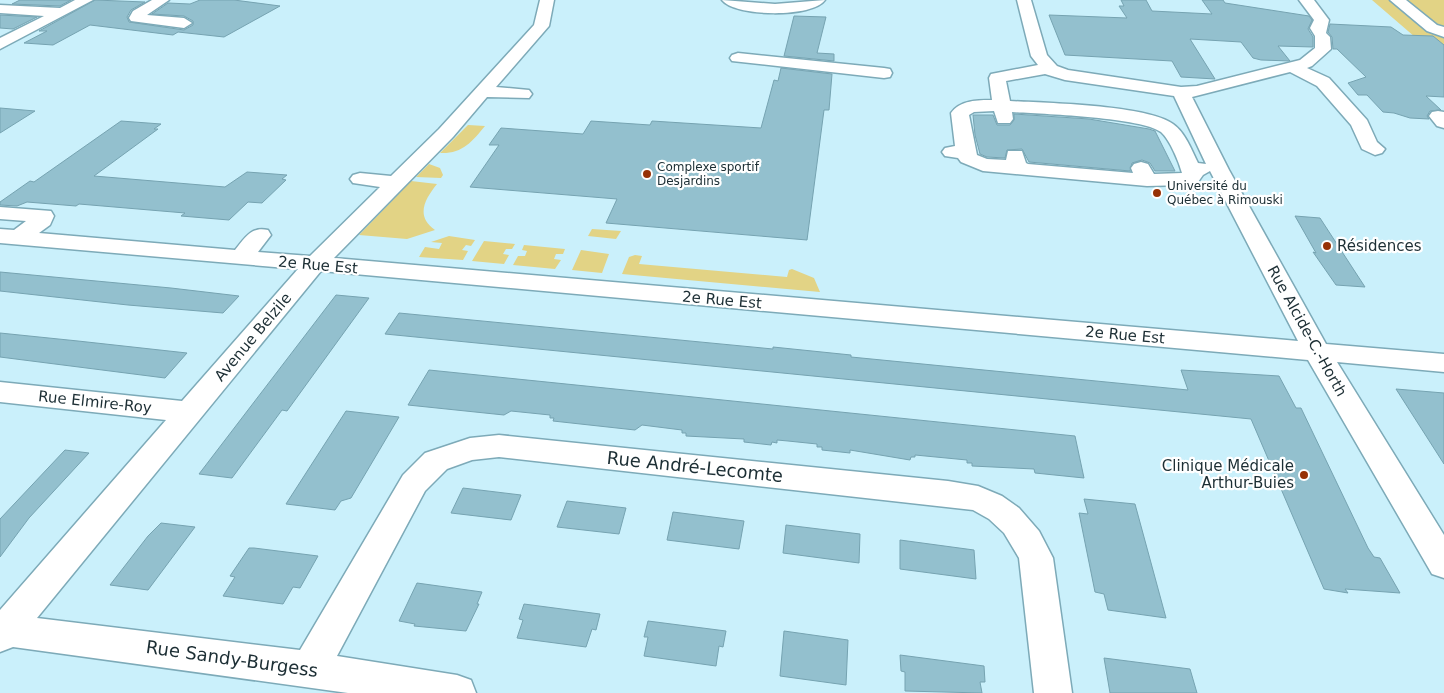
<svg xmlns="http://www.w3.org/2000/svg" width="1444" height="693" viewBox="0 0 1444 693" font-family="'DejaVu Sans',sans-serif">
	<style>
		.green { fill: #e2d385 }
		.building { fill: #93c0ce; stroke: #76a3b1 }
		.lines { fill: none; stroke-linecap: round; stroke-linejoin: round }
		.minor-casing { stroke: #7daab8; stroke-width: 3 }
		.minor { fill: #fff; fill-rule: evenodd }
		.poi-dot { fill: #963105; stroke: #fff; stroke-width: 2 }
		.labels { text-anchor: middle; stroke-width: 4.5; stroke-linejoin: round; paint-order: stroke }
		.far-poi-label { font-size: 12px; fill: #1c2e34; stroke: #fff; text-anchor: start }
		.poi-label { font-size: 15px; fill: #1c2e34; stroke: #fff; text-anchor: start }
		.street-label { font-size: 15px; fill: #1c2e34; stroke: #fff }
		.near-street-label { font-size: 18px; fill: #1c2e34; stroke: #fff }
	</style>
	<rect width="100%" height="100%" fill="#caf0fb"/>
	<path class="green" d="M1372 0H1444V62Z
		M468 125 485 126C472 142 462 154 440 153Z
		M429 164 440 168 443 175 441 178 416 177Z
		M411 181 437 184C425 199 415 216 435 230L407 239 359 235Z
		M592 229 621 231 616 239 588 236Z
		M449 236 475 240 471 246 466 245 462 250 468 251 463 260 419 257 425 247 439 249 442 243 431 242Z
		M484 241 515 244 512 249H506L503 254 509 255 504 264 472 261Z
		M524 245 565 249 563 254H556L554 259 561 260 555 269 513 265 518 256H525L527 251 522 250Z
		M581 250 609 254 602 273 572 270Z
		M635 255 642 256 639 264 787 277 789 270 792 269 814 278 820 292 622 274 629 257Z"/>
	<path class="building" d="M20 0H71L60 6 12 4Z
		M95 0 145 2 131 10 127 17 129 22 184 30 193 25V21L184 16 152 14 168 3 190 4 200 0H234L280 6 224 37 178 32 173 35 90 25 53 45 24 43 47 31H39Z
		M1121 0H1146L1152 11 1212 14 1202 0H1223L1225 3 1309 16 1312 20 1308 29 1313 37V47L1278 46 1290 61 1261 60 1253 58 1241 42 1190 39 1215 79 1181 77 1172 61 1065 55 1049 15 1127 18 1119 6H1124Z
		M0 15 37 17 13 29 0 28Z
		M794 16 826 17 817 53 834 54V61L784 56Z
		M1330 24 1391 27 1403 35 1433 36 1444 45V97L1426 96 1441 110 1430 111 1427 116 1429 119 1410 118 1394 113 1383 112 1367 95H1358L1348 83 1366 77 1337 49H1333L1332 37 1328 32Z
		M781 68 832 74 829 110H824L807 240 606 223 617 199 470 187 499 145H489L501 128 583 134 591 121 650 125 652 121 761 128 774 80 778 81Z
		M0 108 35 111 0 133Z
		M1014 114 1089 119 1149 129 1155 131 1175 171H1155L1150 163 1142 160 1132 163 1130 171 1029 162 1022 149 1007 150 1005 158 987 157 980 154 975 135 973 115H993L997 125H1010L1014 120Z
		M121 121 161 124 154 129H158L94 176 225 187 247 172 287 175 282 179 286 180 262 203 248 202 229 220 181 216 185 213 79 204 76 206 27 202 17 206 0 205V202L30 181 34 182Z
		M1295 216 1320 218 1365 287 1336 285 1313 252 1316 253Z
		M0 272 171 288 239 296 223 313 128 305 0 291Z
		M336 295 369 298 287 411 282 410 232 478 199 474Z
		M399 313 773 349V347L851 355V357L1188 390 1181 370 1279 376 1296 408H1301L1368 548 1374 557 1380 558 1400 593 1345 589 1348 593 1324 589 1251 419 385 334Z
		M0 333 78 341 187 353 165 378 0 357Z
		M429 370 1075 436 1084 478 1035 473 1034 469 972 466V463H967V460L915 455V457H911L910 460 850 450V453L822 450V447H817V444L788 441 777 440V443L772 442 771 445 744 442V439L686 436V433H682V430L642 425 635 430 553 421 554 418H550V415L511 411 504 415 408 405Z
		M1396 389 1444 393V464Z
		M346 411 399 417 351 498 341 501 335 510 286 504Z
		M65 450 89 453 29 518 0 557V519Z
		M463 488 521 495 511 520 451 513Z
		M1084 499 1135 504 1166 618 1108 610 1104 594 1095 592 1079 513 1088 514Z
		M567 501 626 508 619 534 557 527Z
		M673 512 744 521 739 549 667 540Z
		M161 523 195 527 148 590 110 585 148 536Z
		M786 525 860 534 859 563 783 553Z
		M900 540 974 550 976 579 900 569Z
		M249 548H254L318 556 300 588 293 587 283 604 223 596 235 577 230 576Z
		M417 583 482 592 477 604H479L466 631 414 626 415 624 399 621Z
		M524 604 600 614 596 630 592 629 586 647 517 638 523 620 519 619Z
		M648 621 726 631 723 647 719 646 716 666 644 656 648 637H644Z
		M784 631 848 640 846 685 780 676Z
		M900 655 984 666 985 682H980L982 693 905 691V672L901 671Z
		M1104 658 1190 669 1197 693H1110Z"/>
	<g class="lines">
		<defs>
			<path id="minor" d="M75 0H93L0 49V38L44 16 0 13V5L60 8Z
				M152 0H169L147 15 184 18 192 23 184 28 131 21 129 18 133 11Z
				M540 0H554L549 26 496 87 529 90 532 94 529 98 487 97 453 137 334 258 1298 341 1210 171 1203 175 1198 182 1185 185 1147 186 983 171 961 162 958 158 945 156 942 152 945 148 955 146 951 113C960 100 978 100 992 100L989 78 991 74 1038 65 1031 56 1017 0H1031L1047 55 1057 66 1068 70 1181 87 1197 86 1300 60 1315 48V36L1310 28 1314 20 1299 0H1314L1329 20 1326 33 1330 37 1331 49 1312 66 1307 68 1329 78 1367 120 1377 142 1385 149 1382 153 1375 155 1362 149 1351 125 1317 86 1290 72 1192 97 1229 170 1326 344 1444 354V372L1337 362 1444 535V578L1432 574 1308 360 321 271 37 618 300 650 403 475 425 453 470 438 499 435 948 481 978 486 1002 496 1019 508 1039 531 1053 558 1072 693H1034L1019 558 1004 533 989 519 973 510 499 457 472 460 447 469 425 491 337 656 457 675 471 680 476 693H348L13 647 0 652V610L166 420 0 402V382L182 401 298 269 0 243V229L14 230 26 221 0 219V207L51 211 54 216 50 225 39 233 235 250C245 238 251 226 268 230L271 235 258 252 310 256 380 187 353 183 350 179 353 175 360 173 391 176 439 129 534 25ZM1045 74 1065 80 1174 96 1206 164 1198 163C1192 151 1185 132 1173 124 1147 105 1045 103 1010 101L1006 81ZM994 111 998 123H1010L1013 119 1012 112C1041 114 1140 117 1161 132 1170 140 1179 162 1182 173L1154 174 1148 164 1141 162 1134 164 1131 168 1133 173 1028 164 1026 163 1022 151H1008L1006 160 987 159 977 155 969 115 974 112Z
				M722 0 775 4 825 0C813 18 735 17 722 0Z
				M1390 0H1406L1437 25 1444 27V37L1427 31Z
				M738 53 884 68 890 69 892 73 890 77 884 78 732 61 730 58 732 55Z
				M1438 111 1444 112V128L1437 126 1429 116 1432 112Z"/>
		</defs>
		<use href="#minor" class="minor-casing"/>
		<use href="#minor" class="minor"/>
	</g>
	<g class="poi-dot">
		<circle cx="647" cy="174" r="5"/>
		<circle cx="1157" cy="193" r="5"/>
		<circle cx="1327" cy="246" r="5"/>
		<circle cx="1304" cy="475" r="5"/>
	</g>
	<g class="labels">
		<g class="far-poi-label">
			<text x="657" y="171">Complexe sportif<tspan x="657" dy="14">Desjardins</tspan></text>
			<text x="1167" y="190">Université du<tspan x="1167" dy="14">Québec à Rimouski</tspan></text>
		</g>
		<g class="poi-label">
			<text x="1337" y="251">Résidences</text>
			<text x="1294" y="471" text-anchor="end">Clinique Médicale<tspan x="1294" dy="17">Arthur-Buies</tspan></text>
		</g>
		<g class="street-label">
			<text transform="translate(318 265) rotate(5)" y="5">2e Rue Est</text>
			<text transform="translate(722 300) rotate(5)" y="5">2e Rue Est</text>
			<text transform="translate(1307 331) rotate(61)" y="5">Rue Alcide-C.-Horth</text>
			<text transform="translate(1125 335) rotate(5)" y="5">2e Rue Est</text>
			<text transform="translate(253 337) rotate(-50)" y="5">Avenue Belzile</text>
			<text transform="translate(95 402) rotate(6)" y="5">Rue Elmire-Roy</text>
		</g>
		<g class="near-street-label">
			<text transform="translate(695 467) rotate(6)" y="6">Rue André-Lecomte</text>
			<text transform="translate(232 659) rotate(8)" y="6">Rue Sandy-Burgess</text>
		</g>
	</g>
</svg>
